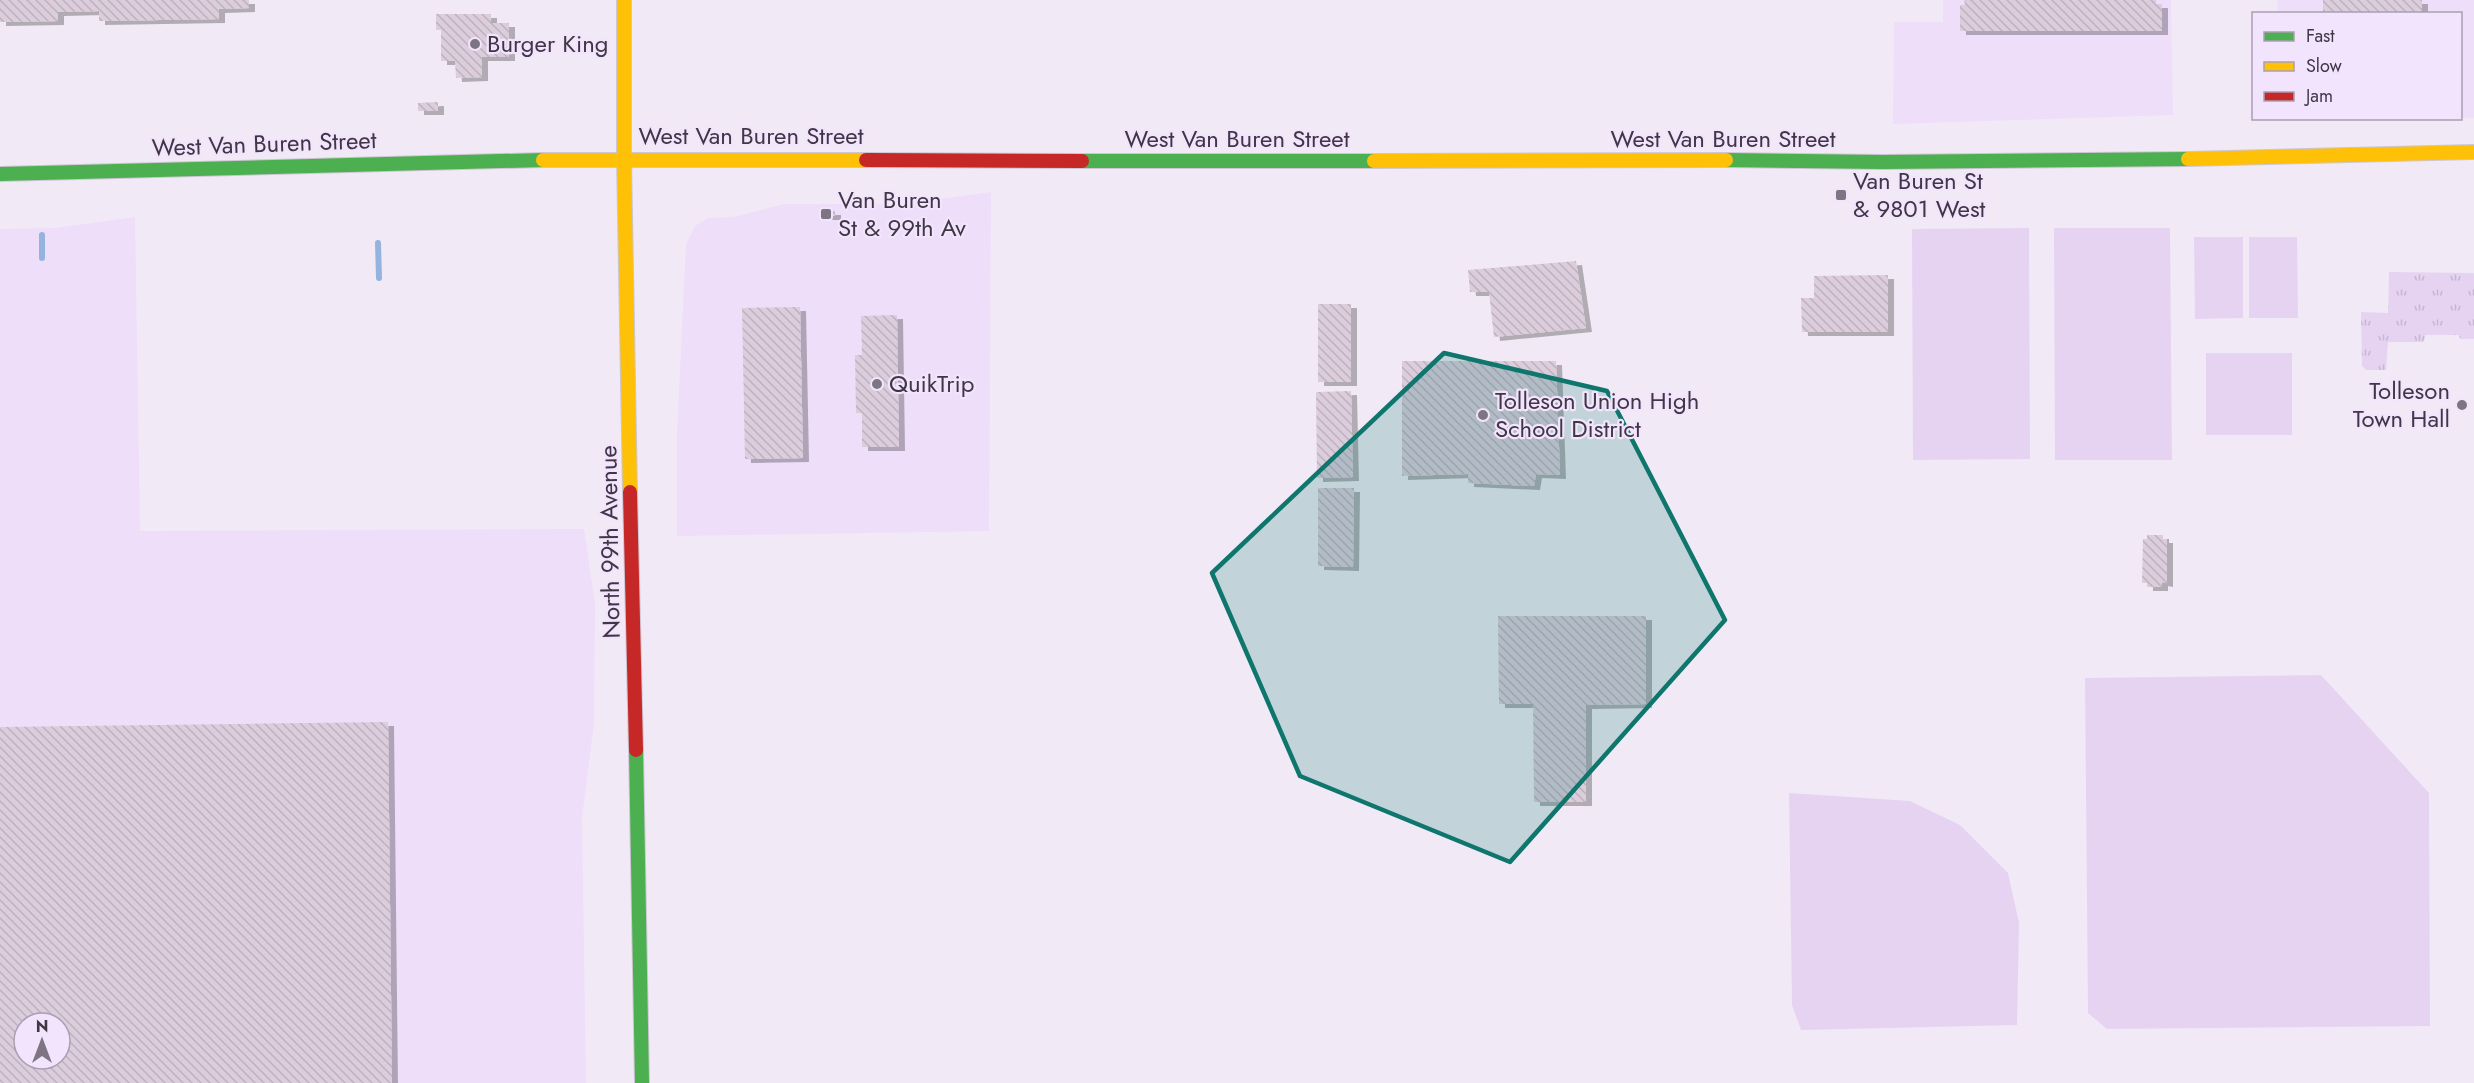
<svg xmlns="http://www.w3.org/2000/svg" width="2474" height="1083" viewBox="0 0 2474 1083" font-family="Jost,sans-serif">
	<style>
		.built { fill: #eedef9; fill-rule: evenodd }
		.grass { fill: url(#grass-tufts) }
		.park { fill: #e6d3f2 }
		.lines { fill: none; stroke-linecap: round; stroke-linejoin: round }
		.stream { stroke: #94b4de; stroke-width: 6 }
		.building { fill: url(#building-back-hatch); fill-rule: evenodd; filter: url(#shadow) }
		.fast-casing { stroke: #cec6d3; stroke-width: 16 }
		.slow-casing { stroke: #cec6d3; stroke-width: 16 }
		.jam-casing { stroke: #cec6d3; stroke-width: 16 }
		.fast { stroke: #4caf50; stroke-width: 14 }
		.slow { stroke: #ffc107; stroke-width: 14 }
		.jam { stroke: #c62828; stroke-width: 14 }
		.marked { fill: #0f766e; fill-opacity: 0.2; stroke: #0f766e; stroke-width: 4.5; stroke-linejoin: round }
		.poi-dot { fill: #7d7584; stroke: #f2e4fc; stroke-width: 2 }
		.labels { text-anchor: middle; stroke-width: 4.5; stroke-linejoin: round; paint-order: stroke }
		.poi-label { font-size: 24px; fill: #3f3646; stroke: #f2e4fc; text-anchor: start }
		.street-label { font-size: 24px; fill: #3f3646; stroke: #f2e4fc }
	</style>
	<defs>
		<pattern id="grass-tufts" width="24" height="20" patternUnits="userSpaceOnUse" patternTransform="scale(1.5)"><rect width="24" height="20" fill="#e6d3f2"/><path d="M3 7l-1-3M5 7V3M7 7l1-3M15 17l-1-3M17 17v-4M19 17l1-3" fill="none" stroke="#c6b6d1"/></pattern>
		<pattern id="building-back-hatch" width="6" height="6" patternUnits="userSpaceOnUse" patternTransform="scale(1.5)"><rect width="6" height="6" fill="#dccddc"/><path d="M-1 5l2 2M0 0l6 6M5-1l2 2" fill="none" stroke="#beb1be"/></pattern>
		<filter id="shadow"><feDropShadow dx="6" dy="4" stdDeviation="0" flood-color="#0004"/></filter>
	</defs>
	<rect width="100%" height="100%" fill="#f1eaf6"/>
	<path class="built" d="M1943 0H2171L2173 115 1893 124 1894 22H1943Z
		M2277 0H2474V118H2461L2460 14 2278 13Z
		M991 192 989 531 677 536V434L686 244 695 226 708 218 734 217 784 204H903Z
		M135 217 140 531 584 529 595 604 594 723 582 817 586 1083H0V229L55 228ZM24 1023H60V1059H24Z"/>
	<path class="grass" d="M2389 272 2474 273V339H2460L2459 335H2425L2424 342H2388L2386 370H2366L2362 366 2361 312 2388 313Z"/>
	<path class="park" d="M2029 228 2030 459 1913 460 1912 229Z
		M2054 228H2170L2172 460H2055Z
		M2194 237H2243V318L2195 319Z
		M2249 237H2297L2298 318H2249Z
		M2206 353H2292V435H2206Z
		M2321 675 2429 793 2430 1026 2107 1029 2088 1013 2085 678Z
		M1789 793 1910 801 1960 825 2008 873 2019 923 2017 1025 1801 1030 1792 1005Z"/>
	<g class="lines">
		<path class="stream" d="M42 235V258
			M378 243 379 278"/>
	</g>
	<path class="building" d="M0 0H249V8L219 9V19L99 21V11L58 12V21L0 22Z
		M1964 0H2156V4H2162V31H1960V5H1965Z
		M2323 0H2422V14H2323Z
		M436 14H491V23H509V57H482V77L456 78 455 61H441V30H436Z
		M438 102V111H418V103Z
		M823 211H835V216H823Z
		M1576 261 1586 328 1494 337 1489 292H1470L1468 270Z
		M1888 275V332H1802L1801 298H1814V276Z
		M1318 304H1351V382H1318Z
		M800 307 803 458 745 459 742 308Z
		M897 315 899 447H862V413H856L855 355H862L861 316Z
		M1402 361H1556L1560 475 1536 474 1534 486 1468 483V474L1402 476Z
		M1351 391 1353 477 1317 478 1316 392Z
		M1318 488H1354L1353 567 1318 566Z
		M2147 535H2163V539H2167V583L2162 582V587H2147V583H2142L2143 539H2147Z
		M1498 616H1646V704L1586 705V802H1534L1533 704H1499Z
		M388 722 392 1083H0V727ZM24 1023H60V1059H24Z"/>
	<g class="lines">
		<defs>
			<path id="fast" d="M1726 160 1883 162 2188 159
				M1082 161H1374
				M0 174 543 160
				M636 750 642 1083"/>
			<path id="slow" d="M624 0V159L630 492
				M2188 159 2474 152
				M543 160H866
				M1374 161 1726 160"/>
			<path id="jam" d="M866 160 1082 161
				M630 492 636 750"/>
		</defs>
		<use href="#fast" class="fast-casing"/>
		<use href="#slow" class="slow-casing"/>
		<use href="#jam" class="jam-casing"/>
		<use href="#fast" class="fast"/>
		<use href="#slow" class="slow"/>
		<use href="#jam" class="jam"/>
	</g>
	<path class="marked" d="M1444 353 1607 391 1725 620 1510 862 1300 776 1212 573Z"/>
	<g class="poi-dot">
		<circle cx="475" cy="44" r="6"/>
		<rect x="1835" y="189" width="12" height="12" rx="3"/>
		<rect x="820" y="208" width="12" height="12" rx="3"/>
		<circle cx="877" cy="384" r="6"/>
		<circle cx="2462" cy="405" r="6"/>
		<circle cx="1483" cy="415" r="6"/>
	</g>
	<g class="labels">
		<g class="poi-label">
			<text x="487" y="52">Burger King</text>
			<text x="1853" y="189">Van Buren St<tspan x="1853" dy="28">&amp; 9801 West</tspan></text>
			<text x="838" y="208">Van Buren<tspan x="838" dy="28">St &amp; 99th Av</tspan></text>
			<text x="889" y="392">QuikTrip</text>
			<text x="2450" y="399" text-anchor="end">Tolleson<tspan x="2450" dy="28">Town Hall</tspan></text>
			<text x="1495" y="409">Tolleson Union High<tspan x="1495" dy="28">School District</tspan></text>
		</g>
		<g class="street-label">
			<text x="751" y="144">West Van Buren Street</text>
			<text x="1237" y="147">West Van Buren Street</text>
			<text x="1723" y="147">West Van Buren Street</text>
			<text transform="translate(264 144) rotate(-2)" y="8">West Van Buren Street</text>
			<text transform="translate(610 542) rotate(-91)" y="8">North 99th Avenue</text>
		</g>
	</g>
	<rect x="2252" y="12" width="210" height="108" fill="#f2e4fc" stroke="#aa9eb3" stroke-width="1.5"/>
	<rect x="2264" y="32" width="30" height="9" fill="#4caf50" stroke="#aa9eb3" stroke-width="1.5"/>
	<text x="2306" y="42" font-size="18" fill="#3f3646">Fast</text>
	<rect x="2264" y="62" width="30" height="9" fill="#ffc107" stroke="#aa9eb3" stroke-width="1.5"/>
	<text x="2306" y="72" font-size="18" fill="#3f3646">Slow</text>
	<rect x="2264" y="92" width="30" height="9" fill="#c62828" stroke="#aa9eb3" stroke-width="1.5"/>
	<text x="2306" y="102" font-size="18" fill="#3f3646">Jam</text>
	<g transform="translate(42 1041)"><circle r="28" fill="#f2e4fc" stroke="#aa9eb3" stroke-width="1.5"/>
	<path d="M0-4.5L10 22L0 15L-10 22Z" fill="#7d7584"/>
	<text y="-9" font-size="16" font-weight="bold" text-anchor="middle" fill="#3f3646">N</text>
	</g>
</svg>
